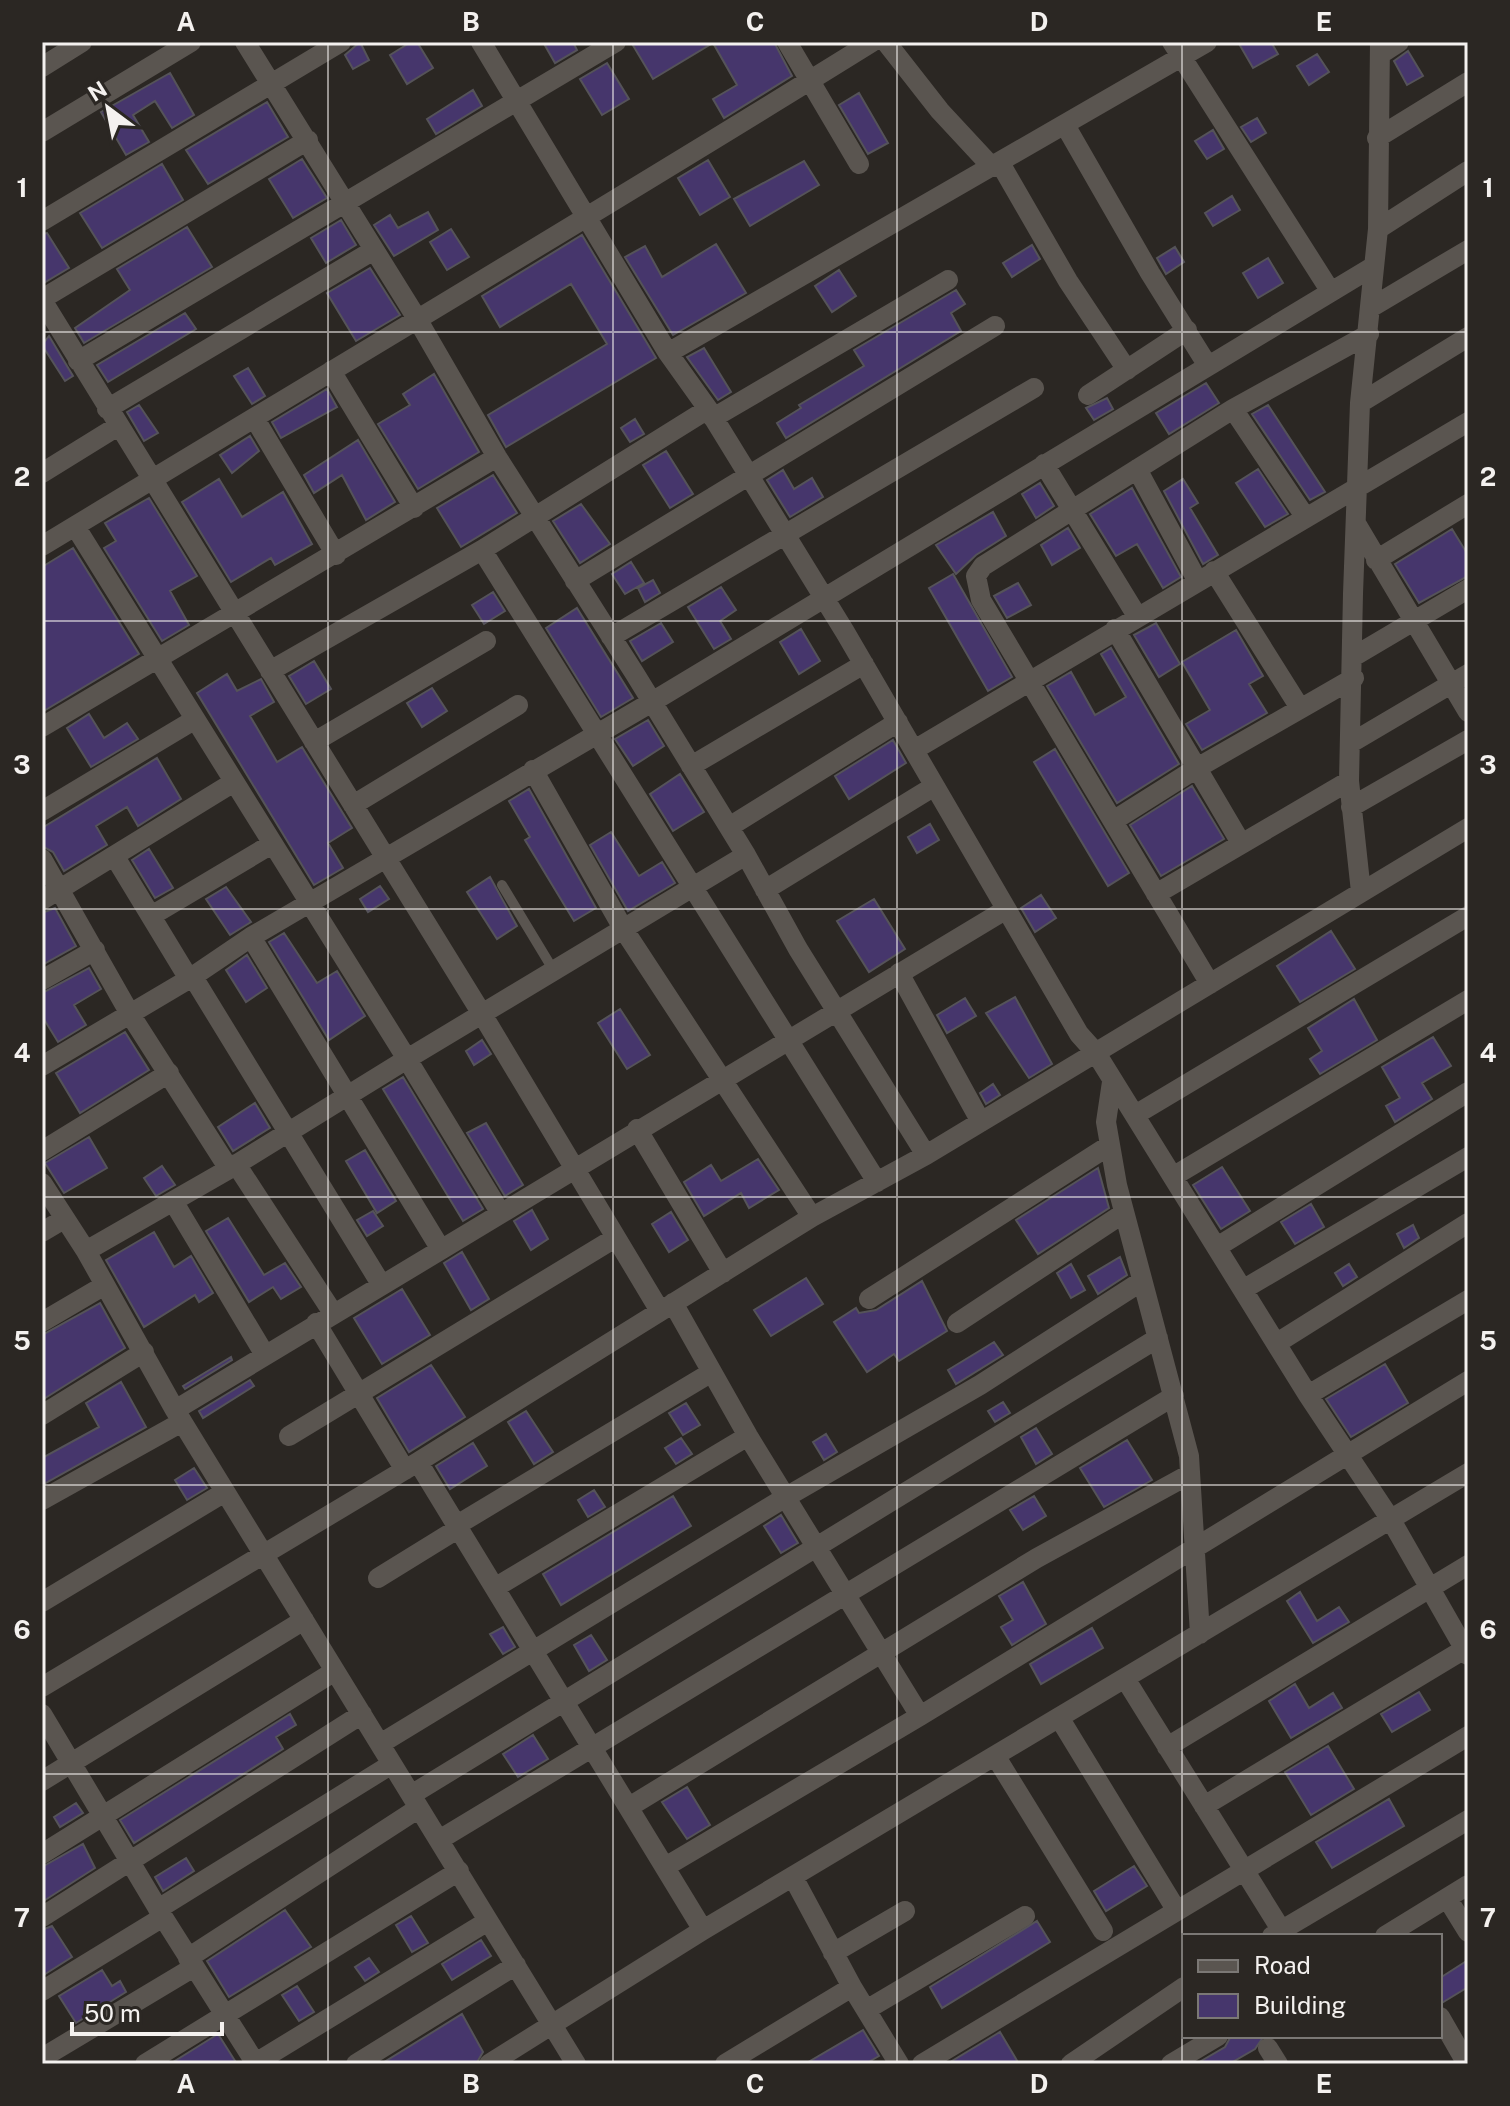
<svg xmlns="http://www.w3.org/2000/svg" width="1510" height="2106" viewBox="0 0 1510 2106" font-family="'Public Sans',sans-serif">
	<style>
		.building { fill: #46366c; stroke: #555359; stroke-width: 2 }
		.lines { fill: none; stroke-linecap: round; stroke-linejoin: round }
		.service { stroke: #5a5550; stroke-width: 10 }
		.minor { stroke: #5a5550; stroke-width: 20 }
		.grid { fill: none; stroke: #f4f1ef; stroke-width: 2; stroke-opacity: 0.55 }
		.neatline { fill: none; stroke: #f4f1ef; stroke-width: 3 }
		.grid-label { font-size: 26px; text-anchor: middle; font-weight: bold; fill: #f4f1ef }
	</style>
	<rect width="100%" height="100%" fill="#2b2723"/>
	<path class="building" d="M360 42 369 60 353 69 345 55Z
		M411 42H417L433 68 407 84 390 55Z
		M543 42H573L577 50 555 63Z
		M631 42H774L792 76 724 118 713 99 737 85 713 43 653 79Z
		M1238 42H1271L1278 54 1253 68Z
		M1408 51 1423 76 1407 85 1394 61Z
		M1317 54 1329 72 1309 85 1297 66Z
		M607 63 629 99 602 115 580 79Z
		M170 73 194 115 172 128 155 101 133 115 149 142 126 155 101 112Z
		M473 90 482 106 436 134 427 119Z
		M859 93 888 143 868 154 839 105Z
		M267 102 288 137 208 184 186 150Z
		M1257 118 1266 133 1251 142 1241 127Z
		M1213 130 1224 149 1207 159 1195 141Z
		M302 159 327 198 293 218 269 179Z
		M708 160 730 197 700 215 678 178Z
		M804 161 819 185 750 226 734 199Z
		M162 164 183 200 102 248 80 213Z
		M1232 196 1240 210 1213 226 1205 213Z
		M428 212 438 230 394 256 374 225 390 215 398 228Z
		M341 220 356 245 326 263 311 238Z
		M187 227 212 267 84 343 75 328 130 290 117 269Z
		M451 229 469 257 447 270 430 242Z
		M47 233 69 268 42 284V234Z
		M582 235 656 358 506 447 488 415 607 344 571 284 500 327 482 296Z
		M716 244 746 293 673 335 625 257 645 246 662 277Z
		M1032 245 1040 259 1012 277 1003 263Z
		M1175 247 1184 262 1166 274 1157 258Z
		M1268 258 1283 283 1258 298 1243 273Z
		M370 268 400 315 356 341 327 293Z
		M839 270 856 296 832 312 815 286Z
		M956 290 965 304 951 313 961 331 786 438 777 423 801 408 799 405 864 366 854 350Z
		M185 313 196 329 108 382 97 365Z
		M49 336 73 376 65 381 42 345Z
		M704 348 731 392 718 400 687 357Z
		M248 368 265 396 252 404 234 376Z
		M434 374 479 452 418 489 378 424 410 405 403 394Z
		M1206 383 1219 403 1169 434 1156 413Z
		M327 389 337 407 281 438 272 422Z
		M1107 398 1113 409 1094 420 1086 408Z
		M139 405 158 433 144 441 127 412Z
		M1268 405 1325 492 1310 500 1252 414Z
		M635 419 644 434 630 442 621 428Z
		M250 436 259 451 232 473 220 455Z
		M358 440 395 502 366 520 342 475 314 493 304 475Z
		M666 451 693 494 670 508 643 465Z
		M1258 469 1288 514 1265 527 1236 483Z
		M783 470 794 489 812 478 823 497 790 517 767 480Z
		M493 475 517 513 461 547 437 508Z
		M219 479 242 517 283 492 312 544 275 565 271 558 231 582 182 502Z
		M1183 479 1198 503 1190 508 1218 555 1203 564 1164 491Z
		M1040 483 1054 506 1036 518 1022 494Z
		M1132 488 1181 577 1163 588 1137 544 1116 556 1090 514Z
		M149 498 197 576 170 591 189 625 162 641 104 548 116 541 105 523Z
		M581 504 610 544 580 563 553 521Z
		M993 512 1006 536 976 555 956 574 936 545Z
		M1068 528 1080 548 1052 565 1041 545Z
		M1452 529 1468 555V576L1419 603 1395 564Z
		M73 548 139 654 42 712V567Z
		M631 562 644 583 625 594 612 574Z
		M953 574 1012 677 988 691 929 588Z
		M653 580 660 593 645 602 638 588Z
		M1018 583 1031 605 1007 618 994 596Z
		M721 587 736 610 720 621 731 639 714 649 688 607Z
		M493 592 505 611 484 624 472 605Z
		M577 608 633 698 601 717 546 628Z
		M661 623 673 642 642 661 630 641Z
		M1156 623 1180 664 1159 677 1134 635Z
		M801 629 820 661 799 674 780 642Z
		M1236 630 1263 676 1249 684 1267 713 1202 750 1186 724 1210 710 1182 662Z
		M1111 648 1179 764 1117 803 1047 686 1071 672 1095 715 1126 697 1101 654Z
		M314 661 331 689 306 704 289 676Z
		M227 674 237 691 261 679 274 702 250 716 277 762 302 747 352 828 328 843 343 868 314 885 197 693Z
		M432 688 447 711 422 727 407 703Z
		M89 714 104 738 127 723 138 739 91 767 67 728Z
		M648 720 664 746 633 766 615 739Z
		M893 740 906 763 849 799 835 776Z
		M1055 749 1129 873 1108 886 1034 762Z
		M157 758 181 799 138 826 127 807 96 826 107 845 64 871 53 852 42 846V828Z
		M680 774 704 812 673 831 650 794Z
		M1192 786 1224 839 1161 876 1130 825Z
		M529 789 596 908 574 921 525 840 530 837 509 801Z
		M930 824 939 840 917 853 908 837Z
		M611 832 639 876 662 862 675 883 628 911 590 845Z
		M149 849 173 888 155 898 132 860Z
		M490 877 517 926 497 939 467 892Z
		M380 886 389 899 368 912 360 899Z
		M226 887 251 922 230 935 206 899Z
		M1041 895 1056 918 1035 932 1021 908Z
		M874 899 905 949 869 972 837 921Z
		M55 908 76 946 42 965V913Z
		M1331 931 1355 969 1300 1002 1277 966Z
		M284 933 317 983 337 971 365 1016 329 1040 269 942Z
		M247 955 267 988 246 1002 226 970Z
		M89 968 101 989 74 1005 86 1025 58 1042 42 1016V993Z
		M1015 997 1052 1064 1029 1078 986 1013Z
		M965 998 976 1016 947 1033 937 1015Z
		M1354 999 1377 1040 1320 1074 1310 1059 1322 1051 1308 1028Z
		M620 1009 650 1055 627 1069 598 1023Z
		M125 1032 149 1070 80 1113 56 1073Z
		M1433 1037 1451 1066 1422 1083 1432 1099 1395 1122 1386 1106 1400 1098 1382 1067Z
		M482 1040 491 1054 474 1065 466 1051Z
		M403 1077 483 1209 463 1221 383 1089Z
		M993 1084 1000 1095 986 1104 980 1093Z
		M255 1103 270 1128 233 1151 218 1127Z
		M486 1123 523 1185 505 1196 467 1133Z
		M89 1137 107 1168 64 1193 45 1163Z
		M365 1150 396 1201 377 1213 346 1161Z
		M758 1159 779 1190 749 1208 741 1193 704 1216 684 1182 711 1165 721 1181Z
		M162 1166 175 1185 156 1196 144 1178Z
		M1222 1167 1250 1211 1221 1229 1193 1185Z
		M1098 1168 1109 1208 1038 1254 1016 1220Z
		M1311 1204 1324 1227 1295 1244 1281 1222Z
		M532 1210 548 1239 531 1250 514 1221Z
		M373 1211 383 1226 367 1236 357 1220Z
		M671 1212 688 1240 669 1252 652 1224Z
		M228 1218 264 1275 285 1263 301 1287 281 1299 273 1287 249 1302 206 1231Z
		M1413 1225 1419 1238 1404 1248 1397 1234Z
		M154 1232 174 1267 191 1256 213 1293 199 1302 195 1295 144 1327 106 1260Z
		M462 1252 489 1299 471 1310 444 1263Z
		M1120 1257 1127 1275 1098 1294 1088 1276Z
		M1071 1264 1085 1290 1071 1298 1057 1273Z
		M1349 1264 1357 1277 1343 1286 1335 1273Z
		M806 1278 823 1304 771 1336 754 1310Z
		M922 1281 947 1331 899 1361 894 1354 867 1372 834 1322 856 1308 859 1313 876 1310Z
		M402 1289 430 1335 382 1364 354 1318Z
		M100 1303 125 1348 42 1400V1335Z
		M994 1342 1003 1355 956 1384 948 1370Z
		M231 1357 232 1360 185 1389 183 1386Z
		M1385 1364 1408 1403 1351 1437 1326 1399Z
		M431 1365 465 1417 409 1452 377 1398Z
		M250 1380 254 1386 203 1418 199 1411Z
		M121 1382 146 1427 42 1485V1458L99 1427 86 1403Z
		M1003 1402 1010 1413 995 1422 988 1411Z
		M686 1403 700 1425 683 1435 669 1413Z
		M526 1411 553 1452 534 1464 508 1422Z
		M1036 1428 1052 1454 1036 1464 1021 1437Z
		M826 1434 837 1452 824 1460 813 1442Z
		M681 1438 692 1454 676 1464 665 1448Z
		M1127 1440 1152 1480 1104 1507 1080 1468Z
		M473 1443 487 1466 450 1489 436 1466Z
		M194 1468 207 1488 187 1500 175 1480Z
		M594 1490 605 1507 588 1517 578 1500Z
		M673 1496 691 1526 561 1605 543 1574Z
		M1034 1496 1046 1516 1023 1530 1010 1510Z
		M781 1515 798 1543 781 1553 764 1526Z
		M1023 1582 1046 1624 1012 1645 1001 1627 1013 1620 999 1596Z
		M1300 1592 1317 1621 1339 1607 1349 1622 1313 1643 1287 1601Z
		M503 1627 515 1647 503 1654 490 1634Z
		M1092 1628 1103 1648 1041 1684 1030 1664Z
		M591 1635 607 1660 589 1671 574 1645Z
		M1295 1684 1309 1708 1333 1693 1342 1708 1291 1738 1269 1701Z
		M1419 1692 1430 1710 1392 1732 1381 1714Z
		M290 1714 296 1725 276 1737 283 1749 134 1843 120 1820Z
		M533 1735 548 1759 518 1777 503 1754Z
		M1328 1746 1354 1789 1311 1815 1285 1772Z
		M687 1787 710 1825 687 1839 662 1802Z
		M1389 1799 1404 1826 1332 1868 1316 1842Z
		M76 1803 83 1813 60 1827 54 1817Z
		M83 1844 95 1868 42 1902V1867Z
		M186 1858 194 1871 163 1891 155 1877Z
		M1134 1866 1147 1886 1106 1911 1094 1891Z
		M285 1910 311 1947 229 1997 207 1961Z
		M411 1916 428 1943 412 1952 396 1925Z
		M1037 1921 1050 1942 942 2008 930 1987Z
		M52 1926 72 1957 42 1976V1930Z
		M481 1940 491 1956 452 1980 442 1964Z
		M369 1958 379 1972 365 1981 355 1967Z
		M1468 1960V1987L1440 2004V1978Z
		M102 1970 112 1986 120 1981 126 1992 76 2023 59 1996Z
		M297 1986 314 2012 299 2021 282 1995Z
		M462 2014 483 2052 476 2064H381Z
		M863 2030 879 2056 865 2064H805Z
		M1000 2032 1019 2064H947Z
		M218 2034 237 2064H170Z
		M1231 2036H1264L1255 2049 1229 2064H1196L1225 2047Z"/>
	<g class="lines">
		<path class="service" d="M502 885 554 971"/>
		<path class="minor" d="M245 42 416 317 497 457 635 674 746 855 798 949 926 1155
			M481 42 668 353 708 409 845 632 1079 1034 1096 1053 1308 1395 1391 1520 1468 1655
			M787 42 859 164
			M886 42 940 111 992 167
			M1172 42 1331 292
			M1382 53 1399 42
			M42 67 82 42
			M1065 125 1150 273 1208 366
			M42 132 191 42
			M1377 138 1468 82
			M1000 163 1068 281 1127 370
			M42 221 341 42
			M1378 229 1468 171
			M42 299 308 140
			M42 300 482 1014 660 1311
			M1372 307 1468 250
			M668 353 1207 42
			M78 361 616 42
			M331 371 414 508
			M1088 395 1187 330
			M1360 403 1468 337
			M107 409 374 250
			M1233 409 1306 518
			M713 418 948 280
			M255 419 336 555
			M1044 464 1137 616
			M1137 469 1197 580
			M42 473 118 426
			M1357 525 1468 712
			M75 526 407 1059 746 855
			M42 546C319 378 597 213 872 42
			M482 550 877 1182
			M1376 560 1468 504
			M1214 571 1300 708
			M575 581 995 326
			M1115 629 1241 843
			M611 637 1034 388
			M1353 657 1468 589
			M270 671 482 550 708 409
			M42 727 497 457
			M314 742 486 641
			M1351 743 1468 674
			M914 750 1468 422
			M691 766 864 664
			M533 770 624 930 812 1217
			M353 805 518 705
			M1351 807 1468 740
			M42 811 194 720
			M1113 821 1197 768 1354 678
			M729 827 898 722
			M115 857 189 979
			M42 859 130 1014 229 1169
			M765 890 933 787
			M1361 892 1349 781 1353 594 1360 403 1378 229 1380 42
			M1156 894 1349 781
			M42 900 234 782
			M151 916 272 844
			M251 937 440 1248
			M899 973 981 1122
			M193 977 381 1284
			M42 980 95 950
			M1210 984 981 600 976 576 983 566 1233 409 1369 334
			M42 1066 189 979 251 937 652 702 1374 266
			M1112 1082 1106 1122 1117 1185 1189 1456 1200 1634
			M1135 1115 1468 916
			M637 1129 723 1273
			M42 1151 169 1073
			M236 1164 333 1313
			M1174 1176 1468 1000
			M42 1183 86 1251 175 1410 576 2064
			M173 1201 265 1355
			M42 1232 64 1219
			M1217 1247 1468 1092
			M86 1251 229 1169 407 1059 500 1212
			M1244 1289 1468 1157
			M869 1299 1110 1145
			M673 1303 748 1436 920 1716
			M42 1322 105 1285
			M316 1323 405 1470
			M957 1323 1124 1213
			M1277 1343 1468 1223
			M1308 1395 1468 1300
			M175 1410 1005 910
			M42 1415 144 1352
			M289 1436 615 1238
			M418 1462 703 1930
			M42 1500 182 1422
			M457 1525 712 1372
			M378 1578 459 1528
			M496 1587 748 1436
			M42 1602 225 1492
			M1126 1680 1285 1936
			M42 1687 418 1462 812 1217 926 1155 1468 828
			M42 1714 163 1917 256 2064
			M1060 1719 1177 1911
			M380 1744 786 1497 980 1385 1142 1281
			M1167 1747 1468 1565
			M996 1757 1103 1931
			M42 1781 304 1620
			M411 1795 1158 1338
			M1204 1806 1468 1647
			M629 1807 1037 1558 1190 1474
			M439 1840 1174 1396
			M42 1854 335 1671
			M665 1867 920 1716 1468 1381
			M793 1877 852 1987 899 2064
			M1447 1898 1468 1932
			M158 1909 392 1764
			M42 1917 362 1714
			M1272 1936 1468 1820
			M1385 1936 1468 1885
			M833 1953 905 1911
			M188 1958 419 1808
			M42 1991 163 1917
			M866 2010 1025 1916
			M1440 2017 1463 2057
			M1268 2048 1278 2064
			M42 2058 194 1967
			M145 2064 459 1871
			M254 2064 488 1921
			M356 2064 516 1965
			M489 2064 703 1930 1468 1473
			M725 2064 852 1987
			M922 2064 1468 1736
			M1071 2064 1184 1987
			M1171 2064 1218 2036"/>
	</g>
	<path class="grid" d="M328 42V2064M613 42V2064M897 42V2064M1182 42V2064M42 332H1468M42 621H1468M42 909H1468M42 1197H1468M42 1485H1468M42 1774H1468"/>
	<rect width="1510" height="2106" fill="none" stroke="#2b2723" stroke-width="88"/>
	<rect x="1182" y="1934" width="260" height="104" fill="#2b2723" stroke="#7b7875" stroke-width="2"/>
	<rect x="1198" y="1960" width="40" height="12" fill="#5a5550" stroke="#7b7875" stroke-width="2"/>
	<text x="1254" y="1974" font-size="24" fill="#f4f1ef">Road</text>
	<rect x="1198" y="1994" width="40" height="24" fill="#46366c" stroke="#7b7875" stroke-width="2"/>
	<text x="1254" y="2014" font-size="24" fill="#f4f1ef">Building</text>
	<g transform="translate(108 108) rotate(328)" stroke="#2b2723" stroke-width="6" paint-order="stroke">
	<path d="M0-6L14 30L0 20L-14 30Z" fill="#f4f1ef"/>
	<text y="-12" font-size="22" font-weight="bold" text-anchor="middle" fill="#f4f1ef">N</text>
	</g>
	<path d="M72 2022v12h150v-12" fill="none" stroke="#f4f1ef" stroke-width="4"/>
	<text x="84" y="2022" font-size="24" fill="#f4f1ef" stroke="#2b2723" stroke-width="6" paint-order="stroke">50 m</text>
	<rect x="44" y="44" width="1422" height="2018" class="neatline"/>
	<g class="grid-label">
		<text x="186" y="31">A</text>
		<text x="471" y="31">B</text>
		<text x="755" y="31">C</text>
		<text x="1039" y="31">D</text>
		<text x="1324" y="31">E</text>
		<text x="22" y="197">1</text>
		<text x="1488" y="197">1</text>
		<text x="22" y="486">2</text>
		<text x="1488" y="486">2</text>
		<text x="22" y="774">3</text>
		<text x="1488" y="774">3</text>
		<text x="22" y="1062">4</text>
		<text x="1488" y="1062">4</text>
		<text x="22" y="1350">5</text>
		<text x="1488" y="1350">5</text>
		<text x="22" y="1639">6</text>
		<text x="1488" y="1639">6</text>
		<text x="22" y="1927">7</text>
		<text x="1488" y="1927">7</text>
		<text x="186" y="2093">A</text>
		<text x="471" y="2093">B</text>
		<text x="755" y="2093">C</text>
		<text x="1039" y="2093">D</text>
		<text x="1324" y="2093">E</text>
	</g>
</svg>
